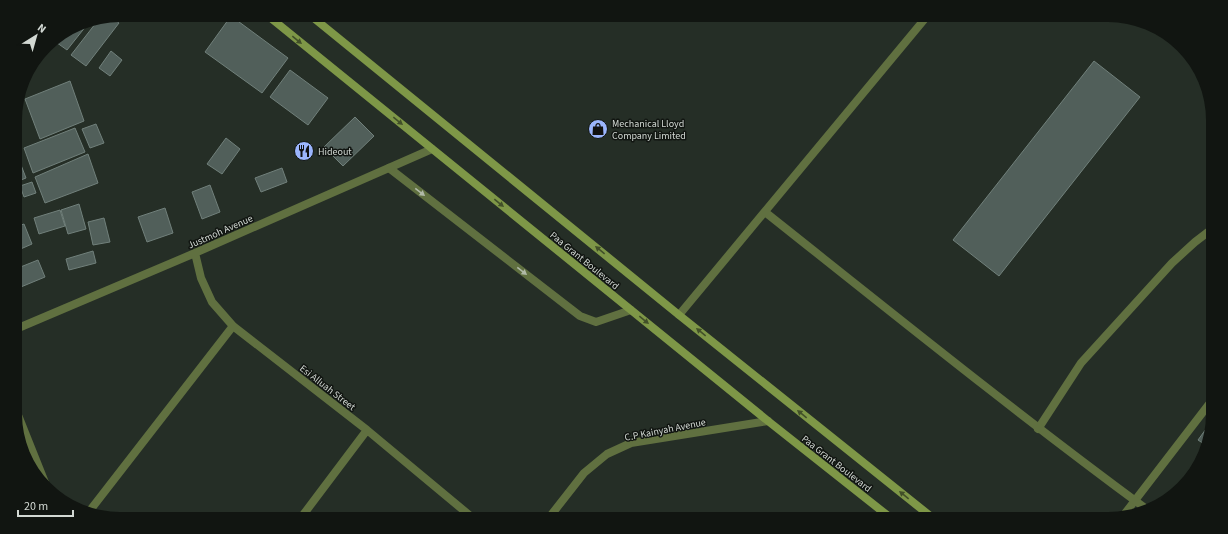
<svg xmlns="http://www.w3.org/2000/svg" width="1228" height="534" viewBox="0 0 1228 534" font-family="'Source Sans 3',sans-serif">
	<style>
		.building { fill: #515f5a; stroke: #71807b }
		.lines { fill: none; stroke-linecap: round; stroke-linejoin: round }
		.lane { stroke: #607040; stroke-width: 8 }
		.street { stroke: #607040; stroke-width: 8 }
		.secondary { stroke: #7e9747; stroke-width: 8 }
		.oneway { fill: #425029 }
		.oneway2 { fill: #b0b9a7 }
		.labels { text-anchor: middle; stroke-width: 3; stroke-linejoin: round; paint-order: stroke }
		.poi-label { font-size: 10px; fill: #d2d8d3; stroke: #111511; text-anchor: start }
		.street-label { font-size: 10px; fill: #d2d8d3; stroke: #111511 }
	</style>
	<rect width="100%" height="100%" fill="#252e26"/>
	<path class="building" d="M231 16 288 58 262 93 205 52Z
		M111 17 119 23 86 66 71 55 99 19Z
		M90 21 67 50 53 40 80 23Z
		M111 51 122 60 110 76 99 68Z
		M1094 61 1140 97 999 276 953 240Z
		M290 70 328 98 308 125 270 97Z
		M70 81 84 121 40 139 25 99Z
		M355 117 374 136 343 166 324 147Z
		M96 124 104 143 90 148 82 129Z
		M75 128 85 152 33 173 24 148Z
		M226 138 240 149 222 174 207 164Z
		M88 154 98 183 45 203 35 177Z
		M21 165 26 178 16 182 15 167Z
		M282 168 287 182 261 192 255 178Z
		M32 182 36 193 24 197 20 186Z
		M210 185 220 212 202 219 192 192Z
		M15 195 21 210 15 212Z
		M79 204 86 229 68 234 61 210Z
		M165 208 173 233 147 242 138 217Z
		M60 210 65 226 39 234 34 218Z
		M104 218 110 242 93 245 88 222Z
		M24 224 32 244 16 251 15 227Z
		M93 251 96 263 69 270 66 259Z
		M38 260 45 277 16 289V263L18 268Z
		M1211 422 1207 446 1198 440Z"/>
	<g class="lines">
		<path class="lane" d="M389 168 580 316 596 322 631 310
			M1038 429 1081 363 1172 263 1195 242 1212 229
			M1123 516 1213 399"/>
		<path class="street" d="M765 212C891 312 1016 413 1145 508
			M195 253 201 278 212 302 233 326 367 430 474 519
			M679 315 928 15
			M16 329 195 253 432 149
			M16 410 46 485
			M88 513 233 326
			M300 519 367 430
			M548 519 584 473 607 454 631 443 768 421"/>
		<path class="secondary" d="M267 15 768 421 892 519
			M310 15 679 315 934 519"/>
	</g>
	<defs><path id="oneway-solid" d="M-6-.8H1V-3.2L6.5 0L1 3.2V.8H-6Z"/></defs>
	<g class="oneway">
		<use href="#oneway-solid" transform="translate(297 40) rotate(39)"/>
		<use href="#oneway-solid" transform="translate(398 121) rotate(39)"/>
		<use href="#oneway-solid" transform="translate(499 203) rotate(39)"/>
		<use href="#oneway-solid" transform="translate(600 250) rotate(-141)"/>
		<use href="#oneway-solid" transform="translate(644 320) rotate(39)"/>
		<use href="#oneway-solid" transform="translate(701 332) rotate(-141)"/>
		<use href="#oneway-solid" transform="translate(802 414) rotate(-141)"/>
		<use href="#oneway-solid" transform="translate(904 495) rotate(-141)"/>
	</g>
	<g class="oneway2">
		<use href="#oneway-solid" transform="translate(420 192) rotate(38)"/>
		<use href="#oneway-solid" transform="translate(522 271) rotate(38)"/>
	</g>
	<defs>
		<symbol id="shop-disc" viewBox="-11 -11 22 22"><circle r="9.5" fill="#9bb5fd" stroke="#111511"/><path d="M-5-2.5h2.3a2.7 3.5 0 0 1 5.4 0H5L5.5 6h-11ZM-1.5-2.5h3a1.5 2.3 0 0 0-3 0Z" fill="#111"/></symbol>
		<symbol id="restaurant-disc" viewBox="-11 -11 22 22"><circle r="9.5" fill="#9bb5fd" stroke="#111511"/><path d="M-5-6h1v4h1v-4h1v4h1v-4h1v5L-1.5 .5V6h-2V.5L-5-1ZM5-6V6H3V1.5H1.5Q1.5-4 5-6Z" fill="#111"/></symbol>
	</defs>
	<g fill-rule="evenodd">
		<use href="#shop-disc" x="587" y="118" width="22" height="22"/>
		<use href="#restaurant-disc" x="293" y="140" width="22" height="22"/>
	</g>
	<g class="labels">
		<g class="poi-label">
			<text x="612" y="127">Mechanical Lloyd<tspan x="612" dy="12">Company Limited</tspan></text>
			<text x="318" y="155">Hideout</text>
		</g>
		<g class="street-label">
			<text transform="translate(220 231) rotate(-24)" y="4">Justmoh Avenue</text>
			<text transform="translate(585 260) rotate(39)" y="4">Paa Grant Boulevard</text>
			<text transform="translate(328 387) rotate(38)" y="4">Esi Alluah Street</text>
			<text transform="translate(665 429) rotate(-11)" y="4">C.P Kainyah Avenue</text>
			<text transform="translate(837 463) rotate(38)" y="4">Paa Grant Boulevard</text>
		</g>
	</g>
	<path d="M0 0H1228V534H0ZM120 22H1108A98 98 0 0 1 1206 120V414A98 98 0 0 1 1108 512H120A98 98 0 0 1 22 414V120A98 98 0 0 1 120 22Z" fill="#111511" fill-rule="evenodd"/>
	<g transform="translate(36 36) rotate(37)" stroke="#111511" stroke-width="3" paint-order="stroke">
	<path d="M0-3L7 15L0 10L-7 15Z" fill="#d2d8d3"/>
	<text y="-6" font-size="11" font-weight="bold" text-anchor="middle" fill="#d2d8d3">N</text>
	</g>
	<path d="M18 510v6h55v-6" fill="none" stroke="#d2d8d3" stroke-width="2"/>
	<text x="24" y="510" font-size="12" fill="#d2d8d3" stroke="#111511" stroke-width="3" paint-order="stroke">20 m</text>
</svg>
